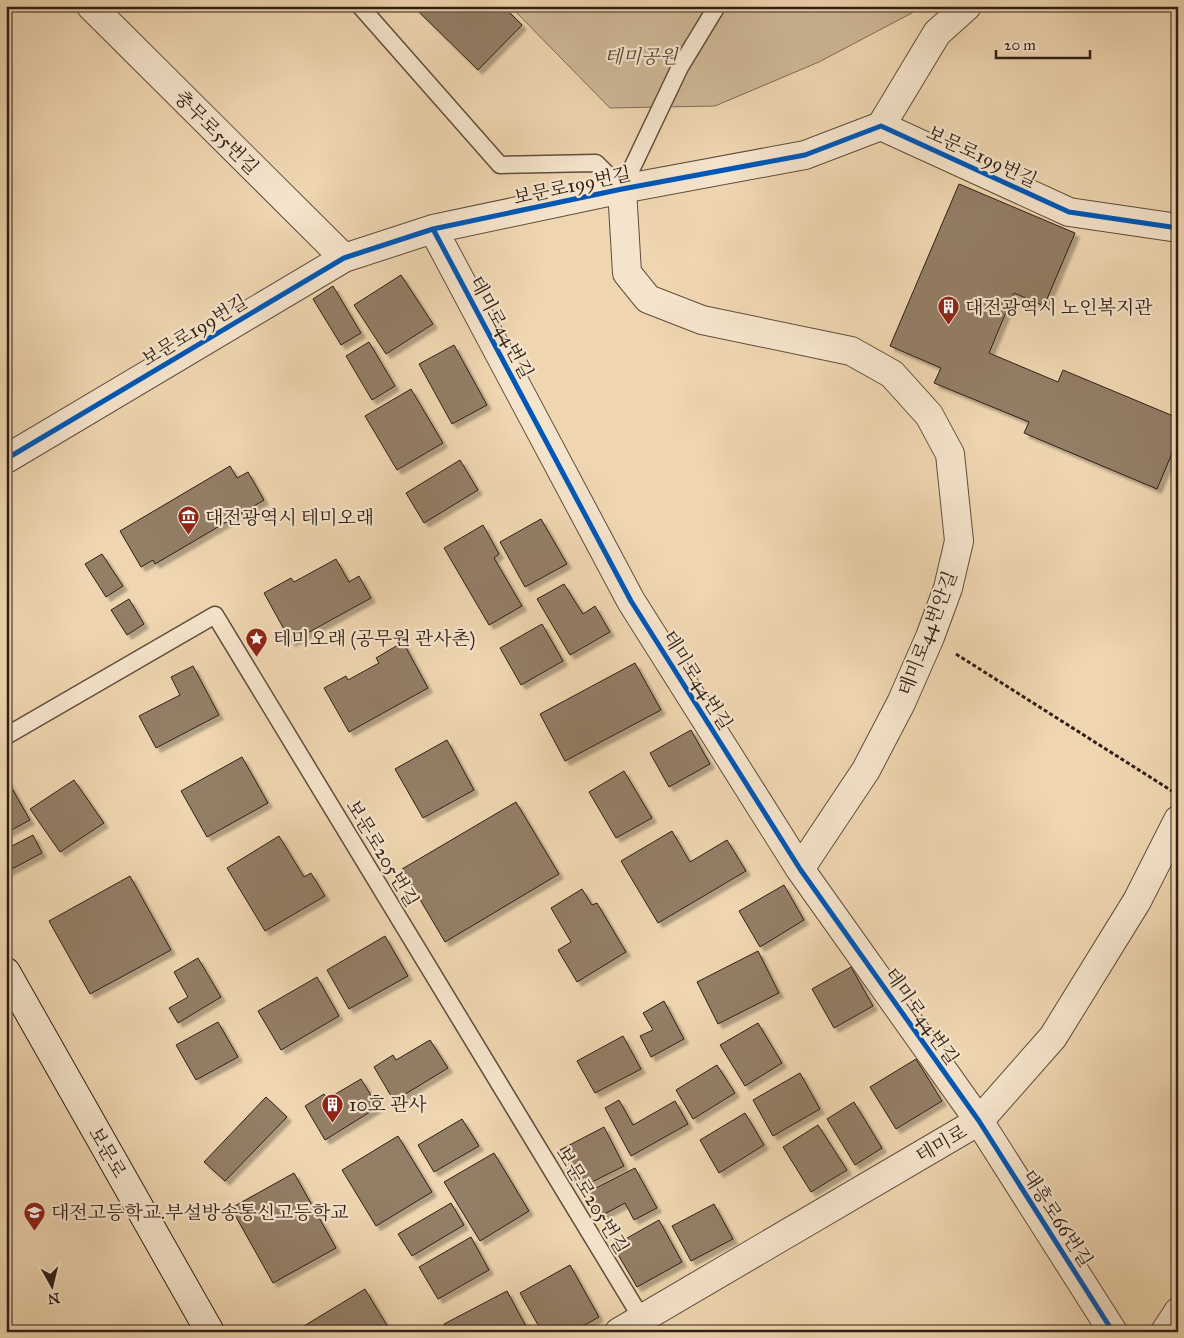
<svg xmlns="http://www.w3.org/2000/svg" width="1184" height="1338" viewBox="0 0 1184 1338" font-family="'IM FELL Great Primer','Noto Serif KR',serif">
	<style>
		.green { fill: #ceb796; stroke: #7e6b56 }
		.building { fill: #937e66; stroke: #2f1f16; filter: url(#shadow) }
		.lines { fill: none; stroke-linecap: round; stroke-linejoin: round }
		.lane-casing { stroke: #5f4d3c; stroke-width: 19 }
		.street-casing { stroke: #5f4d3c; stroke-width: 30 }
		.secondary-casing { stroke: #2f1f16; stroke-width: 30 }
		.path { stroke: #2f1f16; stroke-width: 3; stroke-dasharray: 4 2.5; stroke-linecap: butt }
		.lane { stroke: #f5e4cc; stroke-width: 16 }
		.street { stroke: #f5e4cc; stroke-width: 28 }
		.secondary { stroke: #f5e4cc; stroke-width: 28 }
		.cycleway-casing { stroke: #f5e4cc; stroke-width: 8 }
		.cycleway { stroke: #0057b8; stroke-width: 5 }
		.labels { text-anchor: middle; stroke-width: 4.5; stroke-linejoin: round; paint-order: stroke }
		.park-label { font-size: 19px; font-style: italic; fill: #574536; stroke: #f5e4cc }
		.street-label { font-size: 19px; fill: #2f1f16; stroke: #f5e4cc }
		.poi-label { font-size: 19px; fill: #2f1f16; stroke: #f5e4cc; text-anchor: start }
	</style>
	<defs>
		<filter id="shadow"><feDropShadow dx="4.5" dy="4.5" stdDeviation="1" flood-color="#0004"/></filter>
	</defs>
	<rect width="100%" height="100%" fill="#efd6b0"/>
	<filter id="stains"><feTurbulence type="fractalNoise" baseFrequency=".004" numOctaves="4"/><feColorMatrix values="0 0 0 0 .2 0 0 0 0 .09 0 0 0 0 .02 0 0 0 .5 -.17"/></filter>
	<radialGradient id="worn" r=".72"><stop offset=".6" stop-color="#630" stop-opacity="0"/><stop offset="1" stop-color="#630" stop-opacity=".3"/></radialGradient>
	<path class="green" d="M510 6H925L819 62 715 106 610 108Z"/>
	<path class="building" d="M413 6H503L522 25 478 70Z
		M959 184 1075 233 1044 306 1014 293 989 353 1058 382 1063 370 1178 418V439L1157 489 1024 433 1029 422 934 383 941 368 890 346Z
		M401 275 433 324 386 354 354 305Z
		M333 286 361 333 341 345 313 299Z
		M369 342 395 386 372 400 346 356Z
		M454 345 487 405 452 424 419 364Z
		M411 389 443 443 397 470 365 416Z
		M460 460 478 490 424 523 406 493Z
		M230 466 237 478 248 472 264 500 155 564 153 560 141 567 120 531Z
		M541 519 567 564 525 587 500 542Z
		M483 525 499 554 494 558 522 606 489 625 444 548Z
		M102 554 123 586 106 597 85 564Z
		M336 559 349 582 359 576 371 598 291 642 264 593 291 578 294 582Z
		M564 584 583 614 595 606 610 632 570 655 537 599Z
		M129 599 144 624 127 635 111 610Z
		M542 624 563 661 521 685 500 648Z
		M403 642 428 688 349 732 324 688 346 676 348 680 379 663 376 658Z
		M635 663 661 710 565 761 540 714Z
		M193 666 219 715 156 748 139 716 180 695 171 677Z
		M691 730 710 764 669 787 650 753Z
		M447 740 474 790 423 818 395 769Z
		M242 757 268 803 207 837 181 791Z
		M624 771 652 818 616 838 589 792Z
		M6 778 30 820 6 833Z
		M74 780 104 823 60 852 30 809Z
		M516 802 559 874 445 942 402 869Z
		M672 831 690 862 727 840 746 871 658 923 621 861Z
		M33 835 42 853 6 872V849Z
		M279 836 304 877 311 873 325 896 265 931 227 868Z
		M130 876 171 950 90 994 49 921Z
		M784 885 804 920 760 947 739 911Z
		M582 889 592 905 597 903 626 952 577 982 558 950 571 942 551 908Z
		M385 936 408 976 349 1009 327 970Z
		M758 951 779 993 718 1024 697 982Z
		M198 958 221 997 178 1023 169 1008 188 997 174 972Z
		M851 967 873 1006 834 1028 812 989Z
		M317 977 339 1016 281 1050 258 1011Z
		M664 1001 684 1039 651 1057 640 1036 653 1030 643 1013Z
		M218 1022 238 1057 196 1080 176 1045Z
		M758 1023 782 1063 745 1086 720 1045Z
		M623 1036 641 1069 595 1093 577 1061Z
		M430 1040 448 1068 394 1101 374 1067 393 1055 396 1060Z
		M916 1059 942 1101 896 1129 870 1087Z
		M717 1065 735 1093 693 1119 676 1090Z
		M800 1073 820 1109 773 1136 753 1100Z
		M361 1079 378 1107 325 1140 305 1106 324 1094 327 1099Z
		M266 1097 287 1117 225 1181 204 1162Z
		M619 1100 633 1125 675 1101 688 1124 631 1156 605 1108Z
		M854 1102 882 1148 855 1165 827 1119Z
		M745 1113 764 1145 719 1173 700 1140Z
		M462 1119 479 1146 434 1172 418 1145Z
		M818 1125 847 1170 811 1192 783 1147Z
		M604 1127 624 1166 578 1189 558 1151Z
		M398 1136 432 1192 376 1226 342 1170Z
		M494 1153 529 1211 480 1241 444 1182Z
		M635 1168 657 1208 634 1220 625 1203 599 1217 586 1193Z
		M294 1173 336 1248 273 1283 231 1208Z
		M451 1203 464 1225 412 1256 398 1234Z
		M714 1204 733 1239 691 1261 672 1226Z
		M659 1220 682 1262 637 1287 613 1246Z
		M471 1237 489 1270 438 1299 419 1267Z
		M570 1265 599 1317 572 1332H542L520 1293Z
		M365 1289 391 1332H294Z
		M507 1291 529 1332H448L444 1324Z"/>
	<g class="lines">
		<defs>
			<path id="lane" d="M360 6 500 165 596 163 622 189 680 67 717 6
				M6 736 215 615 642 1319"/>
			<path id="street" d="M91 6 344 258
				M881 126 937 33 967 6
				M622 189 627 273 648 299 702 320 851 351 892 374 929 415 950 454 959 541 948 588 930 637 901 703 866 770 800 869
				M433 229 631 601 800 869 979 1121 1113 1332
				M6 459 344 258 433 229 622 189 805 155 881 126 1069 212 1178 228
				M619 1332 979 1121 1053 1037 1137 901 1178 820
				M1165 1332 1178 1312"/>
			<path id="secondary" d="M6 972 210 1332"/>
		</defs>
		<use href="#lane" class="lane-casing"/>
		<use href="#street" class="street-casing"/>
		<use href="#secondary" class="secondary-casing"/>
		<path class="path" d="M956 654 1172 791"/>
		<use href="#lane" class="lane"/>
		<use href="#street" class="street"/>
		<use href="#secondary" class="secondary"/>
		<defs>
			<path id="cycleway" d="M433 229 631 601 800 869 979 1121 1113 1332
				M6 459 344 258 433 229 622 189 805 155 881 126 1069 212 1178 228"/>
		</defs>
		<use href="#cycleway" class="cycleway-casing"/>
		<use href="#cycleway" class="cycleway"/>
	</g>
	<defs>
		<symbol id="building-pin" viewBox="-11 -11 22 30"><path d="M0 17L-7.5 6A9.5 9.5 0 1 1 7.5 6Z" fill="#8f2418" stroke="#f5e4cc"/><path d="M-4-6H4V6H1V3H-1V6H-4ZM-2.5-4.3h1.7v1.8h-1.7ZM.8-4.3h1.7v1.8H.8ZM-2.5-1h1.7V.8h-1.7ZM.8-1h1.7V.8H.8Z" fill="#fff"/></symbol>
		<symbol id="museum-pin" viewBox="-11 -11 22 30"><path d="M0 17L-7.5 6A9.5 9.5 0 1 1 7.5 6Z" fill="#8f2418" stroke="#f5e4cc"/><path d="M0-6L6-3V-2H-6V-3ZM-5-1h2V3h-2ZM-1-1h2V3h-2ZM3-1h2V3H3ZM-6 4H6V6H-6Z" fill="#fff"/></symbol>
		<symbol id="sight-pin" viewBox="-11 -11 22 30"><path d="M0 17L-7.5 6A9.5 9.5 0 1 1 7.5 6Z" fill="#8f2418" stroke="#f5e4cc"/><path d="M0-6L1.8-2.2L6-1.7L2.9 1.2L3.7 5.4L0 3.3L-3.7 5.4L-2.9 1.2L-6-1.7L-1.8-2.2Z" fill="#fff"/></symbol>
		<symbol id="school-pin" viewBox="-11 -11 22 30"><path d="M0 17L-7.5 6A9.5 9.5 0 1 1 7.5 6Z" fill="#8f2418" stroke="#f5e4cc"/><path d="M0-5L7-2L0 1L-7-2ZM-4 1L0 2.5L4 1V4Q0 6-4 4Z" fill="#fff"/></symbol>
	</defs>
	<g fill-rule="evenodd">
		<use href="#building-pin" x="936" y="294" width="25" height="34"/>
		<use href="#museum-pin" x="176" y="504" width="25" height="34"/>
		<use href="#sight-pin" x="244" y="626" width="25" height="34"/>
		<use href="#building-pin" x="320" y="1092" width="25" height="34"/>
		<use href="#school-pin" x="22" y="1200" width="25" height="34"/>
	</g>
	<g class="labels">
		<g class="park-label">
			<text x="641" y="63">테미공원</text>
		</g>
		<g class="street-label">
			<text transform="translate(217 132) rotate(45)" y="7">충무로55번길</text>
			<text transform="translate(982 156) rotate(25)" y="7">보문로199번길</text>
			<text transform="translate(572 185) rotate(-12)" y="7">보문로199번길</text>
			<text transform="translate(502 327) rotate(62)" y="7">테미로44번길</text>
			<text transform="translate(194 330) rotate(-31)" y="7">보문로199번길</text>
			<text transform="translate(927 633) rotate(-69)" y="7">테미로44번안길</text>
			<text transform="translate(698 680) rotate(58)" y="7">테미로44번길</text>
			<text transform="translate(383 853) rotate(59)" y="7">보문로205번길</text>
			<text transform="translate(922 1016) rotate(55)" y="7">테미로44번길</text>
			<text transform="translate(941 1143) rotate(-30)" y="7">테미로</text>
			<text transform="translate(108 1152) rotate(60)" y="7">보문로</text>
			<text transform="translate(593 1200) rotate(59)" y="7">보문로205번길</text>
			<text transform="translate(1058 1218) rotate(57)" y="7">대흥로66번길</text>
		</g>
		<g class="poi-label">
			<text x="965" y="314">대전광역시 노인복지관</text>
			<text x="205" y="524">대전광역시 테미오래</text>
			<text x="273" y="645">테미오래 (공무원 관사촌)</text>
			<text x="349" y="1111">10호 관사</text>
			<text x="51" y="1219">대전고등학교.부설방송통신고등학교</text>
		</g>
	</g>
	<rect width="1184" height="1338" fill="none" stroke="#efd6b0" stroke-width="25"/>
	<rect x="8" y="8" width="1169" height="1323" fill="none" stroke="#2f1f16" stroke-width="2.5"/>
	<rect x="12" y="12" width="1159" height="1313" fill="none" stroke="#2f1f16"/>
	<g transform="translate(52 1286) rotate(172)" stroke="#f5e4cc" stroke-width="4" paint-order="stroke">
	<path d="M0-4L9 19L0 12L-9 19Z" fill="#2f1f16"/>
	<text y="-8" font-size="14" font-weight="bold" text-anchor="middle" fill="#2f1f16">N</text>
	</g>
	<path d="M996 50v8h94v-8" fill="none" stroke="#2f1f16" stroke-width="2.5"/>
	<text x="1004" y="50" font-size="15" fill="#2f1f16" stroke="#f5e4cc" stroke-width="4" paint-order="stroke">20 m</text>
	<rect width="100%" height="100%" filter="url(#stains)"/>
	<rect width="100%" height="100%" fill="url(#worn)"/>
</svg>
